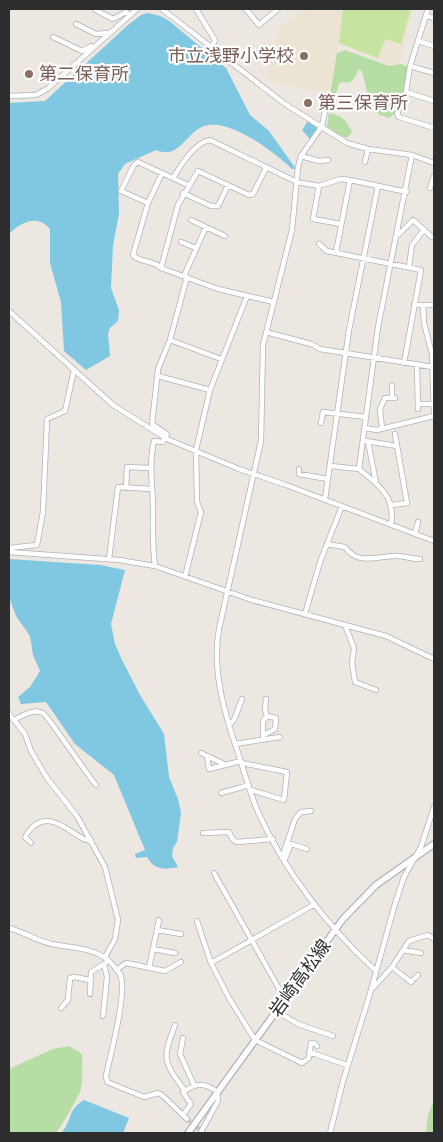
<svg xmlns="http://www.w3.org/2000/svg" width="443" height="1142" viewBox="0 0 443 1142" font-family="'PT Sans Narrow','Noto Sans JP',sans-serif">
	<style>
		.education { fill: #ece4d2 }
		.green { fill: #b6dda3 }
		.pitch { fill: #c6e3a0 }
		.water { fill: #80c7e2 }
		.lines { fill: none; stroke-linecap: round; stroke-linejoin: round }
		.street-tunnel { stroke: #c6c2bd; stroke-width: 4.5; stroke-dasharray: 4.5 2; stroke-linecap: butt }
		.street-casing { stroke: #b1b2bb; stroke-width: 6 }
		.secondary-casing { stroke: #b1b2bb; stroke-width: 8 }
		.street { stroke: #fff; stroke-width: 4.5 }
		.secondary { stroke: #fff; stroke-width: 5.5 }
		.education-dot { fill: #8d6e63; stroke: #fff; stroke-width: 2 }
		.labels { text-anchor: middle; stroke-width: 4.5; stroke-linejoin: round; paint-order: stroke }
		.education-label { font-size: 18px; fill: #785e54; stroke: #fff; text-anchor: start }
		.street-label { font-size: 18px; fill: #2d2d2d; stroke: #fff }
	</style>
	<rect width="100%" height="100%" fill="#ece7e1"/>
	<path class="education" d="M308 9H413L398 67 339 45 329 95 265 79 281 27Z"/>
	<path class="green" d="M345 50 389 66 401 64 408 67C405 84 403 106 390 118L380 115 367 103 369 99 362 71 358 70C355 79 352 85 341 82L338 86 336 94 330 95 337 53Z
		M329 113C343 116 346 120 352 132L347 138 337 134 327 126Z
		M69 1046 82 1054C82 1065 83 1078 81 1089 80 1094 60 1129 56 1133H9V1069L53 1049Z
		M434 1100V1133H426L428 1115Z"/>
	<path class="pitch" d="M343 9H411L401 44 385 39 378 58 339 43Z"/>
	<path class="water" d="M148 13 160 16 168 20 226 68 250 115 269 131 296 169H292C274 152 234 121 208 125 187 128 181 161 156 150L125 164 118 174 119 213 113 246 111 288 119 310 118 321 110 328 108 334 110 356 86 370 64 351 61 302 50 263V229C37 213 20 223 9 234V103L45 101 128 25 141 15Z
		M308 121 317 128 310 139 302 130Z
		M9 559 100 565 125 570 111 624 115 644 122 660 140 695 164 734 169 777 178 799 181 813 177 842 173 848 172 856 178 867C165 870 154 870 147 857L136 858 135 854 145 850 114 775 75 744 46 702 21 704 18 697 30 687 40 671 33 655 30 636 16 616 9 597Z
		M84 1100 129 1118 123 1133H61C73 1121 66 1111 84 1100Z"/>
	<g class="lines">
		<path class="street-tunnel" d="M187 1119 199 1129"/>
		<defs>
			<path id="street" d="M94 9 113 19 126 12 129 14
				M162 9 285 104 347 143 368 149 412 155 434 163
				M196 9 215 40 211 49
				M246 9 259 25 278 9
				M428 9 410 66 406 92 397 114 399 117 434 128
				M426 16 434 18
				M76 24 96 34 109 33
				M53 37 82 51 91 46
				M418 41 434 46
				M410 66 434 73
				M406 92 434 101
				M9 96 36 95 47 89 137 9
				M328 97 322 126 301 156 298 167 292 230 263 345 261 441 219 629C212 667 223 708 235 744 243 766 249 791 258 812 285 872 328 927 375 970
				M301 156 319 161 328 160
				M365 162 368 149
				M266 168 253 194 249 195 198 171 178 205 161 268 218 289 274 302
				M173 178C181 165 195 142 210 140L297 182 319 186 341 179 350 180 407 192
				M319 186 313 219 341 224
				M430 188 434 176
				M183 193 211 206H218L228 185
				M148 203 121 191 134 165 138 162 188 185
				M191 220 225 236
				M398 235 413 220 432 237
				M181 242 196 248
				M319 244 327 251 421 270 404 363
				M336 252 350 180
				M409 267 412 245 424 230
				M161 268C154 260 140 263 133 255L148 203 162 173
				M184 276 206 227
				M414 305H434
				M423 306 424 323 432 354 434 413
				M9 311 113 405 167 439 239 469 286 485 434 541
				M266 332 311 344 320 349 433 367
				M170 340 221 359
				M417 365 418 409
				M158 376 210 390
				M392 398V385
				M418 404H434
				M321 423 323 412 366 417
				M365 428 377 430 434 416
				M382 428 380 409 385 398H395
				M366 441 397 446
				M368 441 376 483
				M331 466 359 469
				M299 469V474L328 479
				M126 488 127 467 150 468
				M325 499 349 330 378 186
				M392 505 407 503 395 434
				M391 525C396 497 379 485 359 469L378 327 412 155
				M415 534 418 522
				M327 544 345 547C358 566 377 556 396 556 404 556 412 559 420 559
				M9 548 37 545 43 512 47 419 65 411 74 370
				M9 552 119 560 155 566 252 600 386 636 434 659
				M109 559 118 487 151 489
				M155 566C152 545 153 525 153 504 152 482 149 462 154 441L163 442 167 434 152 424 158 369 170 340 187 277
				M185 577 201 512 197 502 196 450 210 390 247 296
				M305 614 320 562 342 506
				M345 625 354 648 352 663 355 682 376 690
				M9 714 25 734 31 751 47 778 77 816 105 867 118 920 115 939 105 957
				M14 720C22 716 34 708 43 713 47 715 88 776 96 785
				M229 725 234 720 242 699
				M264 735 275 729 276 718 267 716
				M263 740V721L267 716 265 710 266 699
				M235 744 280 737
				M201 753 226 765
				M207 756 209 769 241 761
				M242 763 287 772 284 800 251 790
				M221 793 249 785
				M203 833 229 832 233 840 237 842 273 839
				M31 843 25 837C48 797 78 845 91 840
				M283 855 295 819 301 812 311 811
				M285 859 291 844 307 849
				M214 873 282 994 286 997
				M197 921 211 963 229 998 255 1040 302 1063 309 1058 311 1043H314L317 1046
				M9 928C24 932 37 941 52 944 70 948 88 947 104 957 109 960 117 969 120 974 128 992 110 1056 106 1076L107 1082 144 1097 158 1093 162 1095 187 1119
				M157 930 181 934
				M153 949 175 953
				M403 950 421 953
				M211 963 315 904
				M392 967 411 982 418 975
				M149 968 159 920
				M116 970 126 963 165 971 181 962
				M372 989 392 967 409 941 428 935 434 939
				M90 994 91 972 104 964
				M61 1008 68 1000 70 978 75 977 89 980
				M276 1011 298 1024 333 1036
				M103 1016 107 977 104 964 108 961
				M175 1025C162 1060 163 1061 185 1091
				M183 1038 180 1054 194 1085
				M309 1052 347 1065
				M183 1115 191 1104 183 1092C196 1083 204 1082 217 1092L218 1101 201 1132
				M330 1133 343 1081 369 997 395 904 404 877 421 847 434 807"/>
			<path id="secondary" d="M188 1133 343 919 376 885 434 844"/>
		</defs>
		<use href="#street" class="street-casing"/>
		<use href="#secondary" class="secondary-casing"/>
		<use href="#street" class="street"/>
		<use href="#secondary" class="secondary"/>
	</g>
	<g class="education-dot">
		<circle cx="304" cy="56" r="5"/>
		<circle cx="29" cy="74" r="5"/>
		<circle cx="308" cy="103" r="5"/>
	</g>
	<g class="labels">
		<g class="education-label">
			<text x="294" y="62" text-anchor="end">市立浅野小学校</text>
			<text x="39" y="80">第二保育所</text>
			<text x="318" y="109">第三保育所</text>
		</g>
		<g class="street-label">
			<text transform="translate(300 978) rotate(-54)" y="6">岩崎高松線</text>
		</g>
	</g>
	<rect width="443" height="1142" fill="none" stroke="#2d2d2d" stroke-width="20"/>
</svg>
